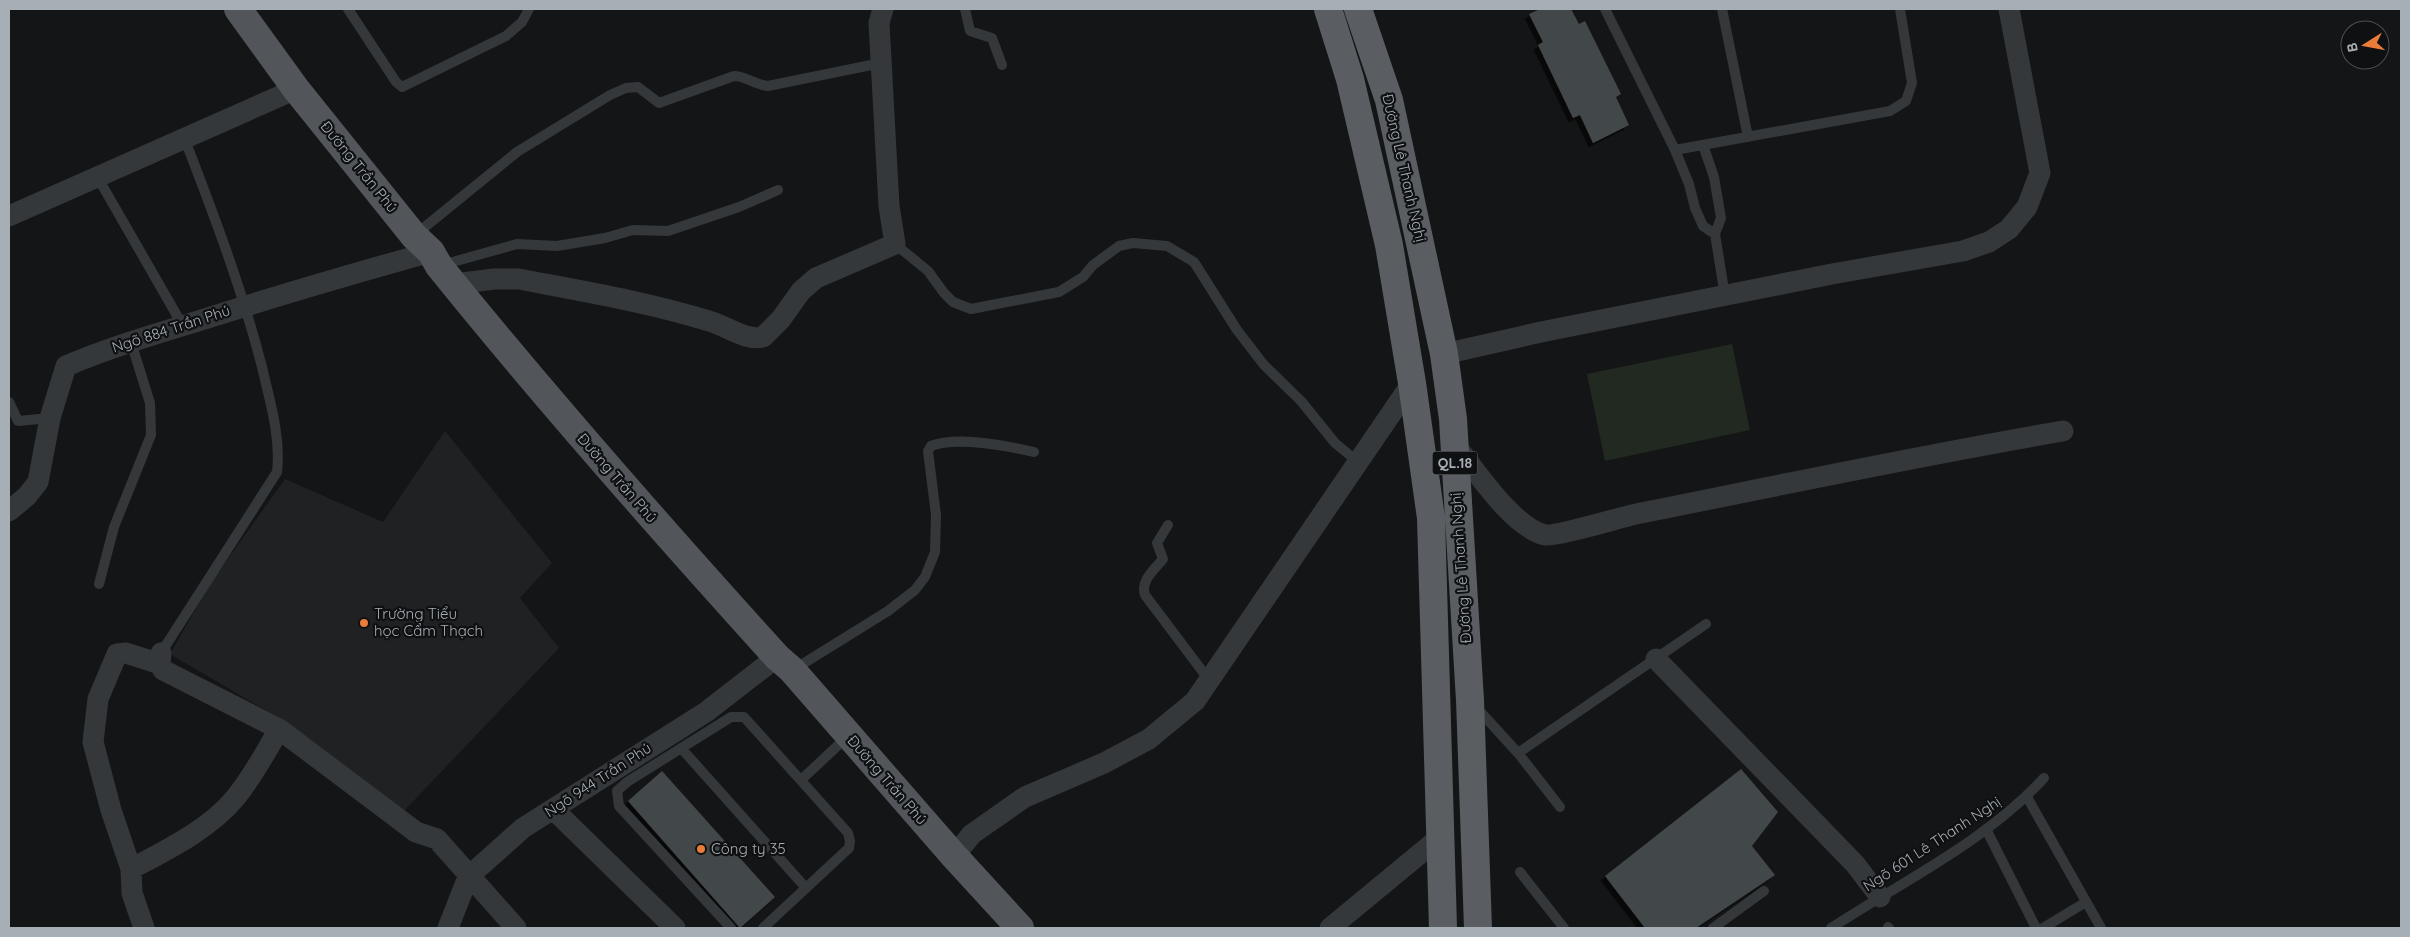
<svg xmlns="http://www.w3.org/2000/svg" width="2410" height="937" viewBox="0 0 2410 937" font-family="Quicksand,sans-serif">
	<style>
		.built { fill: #202123 }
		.green { fill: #212921 }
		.building { fill: #434649; filter: url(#shadow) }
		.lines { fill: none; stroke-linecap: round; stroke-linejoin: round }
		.service { stroke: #35383b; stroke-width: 10 }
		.minor { stroke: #35383b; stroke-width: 21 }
		.primary { stroke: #52565a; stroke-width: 28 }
		.trunk { stroke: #5a5e62; stroke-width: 28 }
		.poi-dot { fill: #e97c39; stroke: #0f1011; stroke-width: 2 }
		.labels { text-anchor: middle; stroke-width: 4.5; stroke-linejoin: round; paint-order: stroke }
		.shield { fill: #0f1011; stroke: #797f84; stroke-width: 1 }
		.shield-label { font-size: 14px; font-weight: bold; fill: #a7afb6 }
		.street-label { font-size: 15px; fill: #a7afb6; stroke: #0f1011 }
		.poi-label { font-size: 15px; fill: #a7afb6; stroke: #0f1011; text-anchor: start }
	</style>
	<defs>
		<filter id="shadow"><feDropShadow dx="-4.5" dy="4.5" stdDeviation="0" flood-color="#0009"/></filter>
	</defs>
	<rect width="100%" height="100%" fill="#141516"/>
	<path class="built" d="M445 431 552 563 520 598 559 648 404 811 286 722 170 654 210 584 285 479 383 522Z"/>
	<path class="green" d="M1732 344 1750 430 1605 461 1587 374Z"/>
	<path class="building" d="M1540 9H1571L1579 24 1585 21 1621 94 1616 97 1629 125 1593 143 1580 115 1573 118 1538 45 1543 42 1529 14Z
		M1741 769 1778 812 1752 846 1775 875 1696 928H1645L1605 876Z
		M662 771 775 897 740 928 628 801Z"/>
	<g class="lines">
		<path class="service" d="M348 9 396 82 402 87 506 36 522 22 529 9
			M965 9 970 31 992 38 1002 65
			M1605 9 1675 150 1689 184 1695 208 1703 226 1715 234
			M1722 9 1748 137
			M1703 145 1714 177 1721 218 1715 234 1725 296
			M1675 150 1890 111 1906 101 1912 83 1900 9
			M98 178 183 326
			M415 235 517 152 610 95 626 88 638 87 659 103 734 76C745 76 756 85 768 86L881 63
			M895 244 928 271 944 293 953 302 971 309 1059 292 1083 277 1093 265 1119 246 1133 243 1167 246 1194 262 1237 330 1264 365 1301 401 1335 443 1358 462
			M442 265 517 244 557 246 605 238 633 230 668 231 739 207 778 190
			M9 402 18 421 50 418
			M1168 525 1157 543 1163 559C1154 570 1140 581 1145 595L1209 680
			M99 584 114 527 151 435 150 403 131 342
			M161 653 277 472C281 437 270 402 262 367 242 289 214 215 185 140
			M793 670 888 611 915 590 925 577 935 552 936 515 928 451 931 446C956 436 1008 446 1034 452
			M1475 706 1518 753 1560 807
			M681 748 806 888
			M1518 753 1706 624
			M801 780 848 736
			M2027 797 2101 928
			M1986 829 2036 928
			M1520 872 1564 928
			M1888 927 1889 928
			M731 928 619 806 617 791 627 782 731 717H744L848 833 850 841 849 848 763 928
			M1713 928 1764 891
			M1831 928C1903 881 1985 842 2044 778
			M2043 928 2086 902"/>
		<path class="minor" d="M9 216 296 89
			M454 284 494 279H519C582 291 648 302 709 321 727 326 745 341 763 337L781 319 801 291 816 278 895 244 889 206 879 23 883 9
			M1444 354 1541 332 1832 274 1963 251 1989 242 2009 229 2027 207 2040 173 2009 9
			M1453 442C1474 468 1512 527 1545 535 1555 537 1625 516 1641 513 1781 485 1922 455 2063 431
			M9 511 27 496 38 482 50 418 66 366C108 348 152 335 195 322 273 297 352 274 431 252
			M161 653 160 664 163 670 279 729 416 832 437 839 516 928
			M1656 659 1855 864 1880 897
			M553 809 675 928
			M954 856 972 834 1025 797 1104 763 1149 739 1195 701 1412 383
			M131 869C167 850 210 829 236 797 253 776 266 752 279 729
			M144 928 132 893 131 869 111 810 93 742 98 699 117 654 126 653 160 664
			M448 928 468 877 523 828 706 712 777 657
			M1330 928 1439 838"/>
		<path class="primary" d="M238 9 296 89 414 236 431 252 439 266C547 400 661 529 777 657L792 670 954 856 1020 928"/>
		<path class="trunk" d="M1328 9 1350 79 1389 245 1412 383 1431 518 1443 928
			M1358 9 1389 100 1444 354 1453 419 1470 700 1478 928"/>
	</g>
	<g class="poi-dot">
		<circle cx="364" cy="623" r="5"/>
		<circle cx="701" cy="849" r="5"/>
	</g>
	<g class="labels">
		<rect class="shield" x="1432.5" y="451.5" width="45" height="23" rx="4"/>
		<g class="shield-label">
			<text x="1455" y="468">QL.18</text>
		</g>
		<g class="street-label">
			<text transform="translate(359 167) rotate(51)" y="5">Đường Trần Phú</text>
			<text transform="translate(1404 168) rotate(77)" y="5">Đường Lê Thanh Nghị</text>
			<text transform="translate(171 329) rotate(-18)" y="5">Ngõ 884 Trần Phú</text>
			<text transform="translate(617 478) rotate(49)" y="5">Đường Trần Phú</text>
			<text transform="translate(1461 568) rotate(-94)" y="5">Đường Lê Thanh Nghị</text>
			<text transform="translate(598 780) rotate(-33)" y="5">Ngõ 944 Trần Phú</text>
			<text transform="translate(887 780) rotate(49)" y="5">Đường Trần Phú</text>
			<text transform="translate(1932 844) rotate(-33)" y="5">Ngõ 601 Lê Thanh Nghị</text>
		</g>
		<g class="poi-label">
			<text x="374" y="619">Trường Tiểu<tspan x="374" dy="17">học Cẩm Thạch</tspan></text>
			<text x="711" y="854">Công ty 35</text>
		</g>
	</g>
	<rect width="2410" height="937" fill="none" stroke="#a7afb6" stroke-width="20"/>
	<g transform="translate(2365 45) rotate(259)"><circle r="24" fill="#0f1011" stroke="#4c5053"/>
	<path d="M0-4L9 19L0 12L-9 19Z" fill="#e97c39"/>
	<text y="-8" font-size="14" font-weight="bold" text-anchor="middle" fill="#a7afb6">B</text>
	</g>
</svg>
